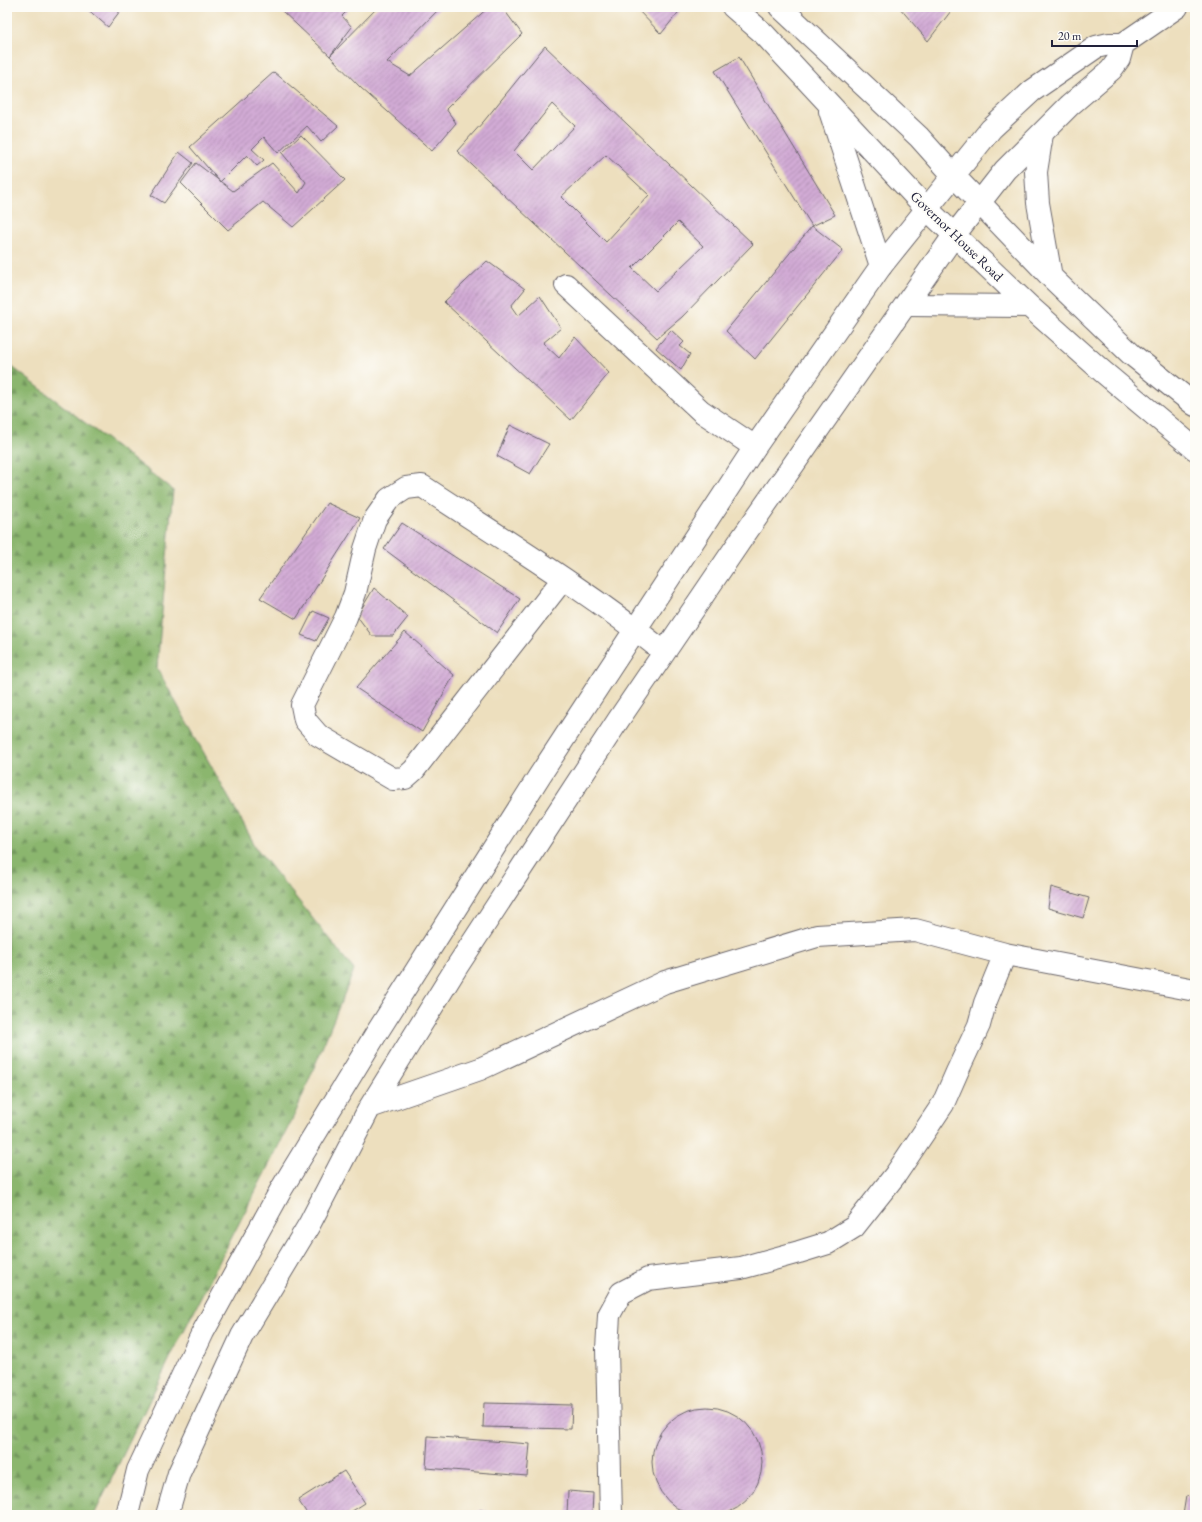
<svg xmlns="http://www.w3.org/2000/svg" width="1202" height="1522" viewBox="0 0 1202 1522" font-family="'EB Garamond',serif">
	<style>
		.forest { fill: url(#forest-firs); stroke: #566c54 }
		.building { fill: url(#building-hatch); fill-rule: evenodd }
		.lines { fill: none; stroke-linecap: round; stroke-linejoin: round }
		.minor-casing { stroke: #696469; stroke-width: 24 }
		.major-casing { stroke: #696469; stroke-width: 24 }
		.minor { stroke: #fff; stroke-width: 22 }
		.major { stroke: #fff; stroke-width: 22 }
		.labels { text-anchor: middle; stroke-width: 4; stroke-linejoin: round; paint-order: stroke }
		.street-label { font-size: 14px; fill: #22223b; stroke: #fdfcf7 }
	</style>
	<defs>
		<pattern id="forest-firs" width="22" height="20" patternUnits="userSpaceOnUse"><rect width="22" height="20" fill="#8bb66e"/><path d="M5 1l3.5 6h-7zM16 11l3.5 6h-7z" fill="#71945c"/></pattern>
		<pattern id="building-hatch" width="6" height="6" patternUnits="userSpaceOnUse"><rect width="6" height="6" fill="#d2abd5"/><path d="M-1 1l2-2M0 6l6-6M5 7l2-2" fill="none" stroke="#aa8bae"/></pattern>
	</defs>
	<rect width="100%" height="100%" fill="#fdfcf7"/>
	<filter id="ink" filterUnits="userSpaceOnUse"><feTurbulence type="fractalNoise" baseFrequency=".025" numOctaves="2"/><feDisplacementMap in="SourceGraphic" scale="8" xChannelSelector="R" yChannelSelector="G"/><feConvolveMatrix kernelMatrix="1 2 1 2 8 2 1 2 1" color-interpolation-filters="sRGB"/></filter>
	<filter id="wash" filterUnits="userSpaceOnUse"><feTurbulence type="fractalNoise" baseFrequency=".012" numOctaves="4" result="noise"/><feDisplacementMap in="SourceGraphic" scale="16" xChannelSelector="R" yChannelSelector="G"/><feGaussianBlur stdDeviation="0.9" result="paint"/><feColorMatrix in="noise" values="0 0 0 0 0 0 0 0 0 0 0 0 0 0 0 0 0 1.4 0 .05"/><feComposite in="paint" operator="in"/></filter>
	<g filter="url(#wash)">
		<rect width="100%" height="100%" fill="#eddfbe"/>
		<path class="forest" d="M7 363 173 490 157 668 257 849 354 970 295 1114 172 1354 94 1515H7Z"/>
		<g id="blocks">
			<path class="building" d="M85 7H123L108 27Z
				M284 7H351L342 16 352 27 330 56 281 10Z
				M378 7H441L387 62 410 76 489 7H502L522 34 446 109 456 123 432 151 361 88 330 56Z
				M635 7H679L681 9 661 34Z
				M899 7H954L928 41Z
				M545 46 753 244 682 317 657 338 457 151 484 121ZM552 104 575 126 533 170 514 151ZM606 155 649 195 606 242 561 197ZM678 222 703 246 656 291 632 268Z
				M739 57 835 215 812 226 715 71Z
				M274 72 338 126 321 142 307 126 278 153 264 137 252 149 264 160 257 166 247 155 220 182 190 147Z
				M301 135 345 180 293 227 263 202 228 230 181 183 196 163 233 191 272 163 299 193 306 182 282 153Z
				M179 152 193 163 164 203 151 195Z
				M812 226 843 250 755 359 726 331Z
				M487 261 525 289 511 306 518 316 540 296 561 328 543 343 559 358 575 337 609 373 571 420 444 302Z
				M671 330 684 342 680 346 690 354 681 370 656 348Z
				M510 425 549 444 530 474 497 456Z
				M327 503 360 518 296 619 260 598Z
				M402 523 520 599 497 633 384 549Z
				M374 588 408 617 393 636H372L357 616Z
				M313 611 329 618 316 641 301 635Z
				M405 632 454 675 422 732 356 688Z
				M1051 887 1089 898 1083 918 1048 908Z
				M484 1403 572 1405 571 1429 483 1427Z
				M652 1462a55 55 0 1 1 110 0a55 55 0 1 1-110 0Z
				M428 1436 530 1444 527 1476 426 1468Z
				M344 1471 365 1503 346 1515H308L298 1500Z
				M568 1491 593 1493 592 1515H567Z
				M1186 1496 1195 1498V1515H1183Z
				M480 1510 487 1511 491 1515H475Z"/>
		</g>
	</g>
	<g filter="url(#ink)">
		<use href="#blocks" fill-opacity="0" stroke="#696469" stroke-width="1"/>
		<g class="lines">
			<defs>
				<path id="minor" d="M566 285 701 411 755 447
					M563 579 414 770 405 778 393 779 318 735 305 720 302 705 346 617 355 593 365 549 375 519 389 499 406 488 422 486C504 540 588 591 664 652
					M370 1107 480 1069 665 982 817 936 915 930 1005 954 1195 990
					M127 1515 138 1470 203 1332 282 1188 376 1034 540 775 755 447 881 266 991 129 1032 91 1096 47 1109 44H1123L1177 7
					M167 1515 179 1473 242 1336 309 1225 370 1107 458 965 619 719 740 541 955 234 1005 170 1069 106 1111 70 1119 59 1123 44
					M611 1515 607 1349 609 1315 621 1293 648 1279 741 1268 799 1252 828 1243 854 1227 896 1174 943 1104 957 1072 979 1025 985 1003 1005 954"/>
				<path id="major" d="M733 7 763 33 927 209 1029 306 1102 371 1195 449
					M780 7 919 137 953 175 1051 277 1131 354 1195 405
					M830 111 881 266
					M1042 134 1036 172 1038 203 1051 277
					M906 305 1029 306"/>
			</defs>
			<use href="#minor" class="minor-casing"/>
			<use href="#major" class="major-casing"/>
			<use href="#minor" class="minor"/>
			<use href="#major" class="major"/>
		</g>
	</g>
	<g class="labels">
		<g class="street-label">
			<text transform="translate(957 236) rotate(44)" y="5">Governor House Road</text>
		</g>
	</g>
	<rect width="1202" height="1522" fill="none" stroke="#fdfcf7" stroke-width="24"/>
	<path d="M1052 40v6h85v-6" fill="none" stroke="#22223b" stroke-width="2"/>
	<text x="1058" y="40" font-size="12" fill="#22223b" stroke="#fdfcf7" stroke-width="3" paint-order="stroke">20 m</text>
</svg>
